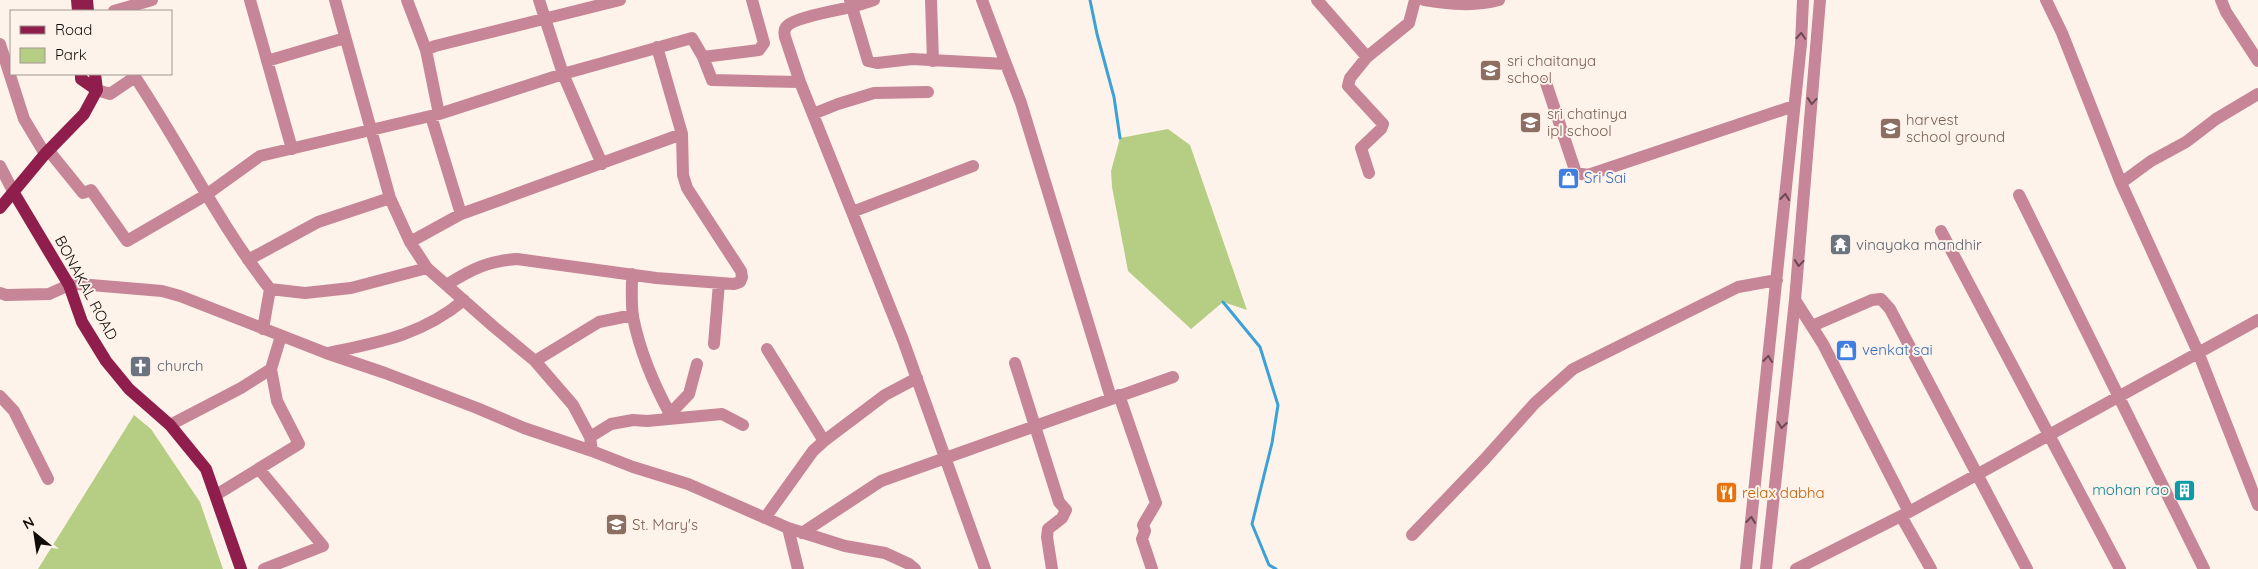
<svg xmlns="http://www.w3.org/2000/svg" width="2258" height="569" viewBox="0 0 2258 569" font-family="Quicksand,sans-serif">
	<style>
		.green { fill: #b6ce84 }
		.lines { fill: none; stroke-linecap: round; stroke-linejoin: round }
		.stream { stroke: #3ca1d6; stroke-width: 3 }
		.minor { stroke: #c68698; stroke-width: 12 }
		.major { stroke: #901e4d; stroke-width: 12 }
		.oneway { stroke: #6c4950 }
		.labels { text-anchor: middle; stroke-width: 4; stroke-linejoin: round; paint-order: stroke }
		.education-label { font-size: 15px; fill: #785e54; stroke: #fef3ea; text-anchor: start }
		.shop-label { font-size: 15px; fill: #366cbe; stroke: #fef3ea; text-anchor: start }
		.worship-label { font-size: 15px; fill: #5b616d; stroke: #fef3ea; text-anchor: start }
		.street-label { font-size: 15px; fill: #110c07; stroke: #fef3ea }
		.culture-label { font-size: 15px; fill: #0d838f; stroke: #fef3ea; text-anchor: end }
		.food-label { font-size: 15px; fill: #c56008; stroke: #fef3ea; text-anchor: start }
	</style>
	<rect width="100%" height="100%" fill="#fef3ea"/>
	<path class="green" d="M1168 129 1190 145 1247 310 1223 302 1191 329 1128 271 1112 187 1111 171 1120 138Z
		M134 415 151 429 200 502 223 569H38Z"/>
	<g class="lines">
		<path class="stream" d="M1090 0 1097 34 1114 97 1120 138
			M1223 302 1260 347 1278 405 1272 443 1252 524 1269 565 1276 569"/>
		<path class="minor" d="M250 0 292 149
			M335 0 390 198 410 242 427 268 494 327 535 361 573 405 590 437 592 451
			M407 0 426 50 439 114
			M539 0 563 74 602 164
			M874 0 852 7 868 61 877 63 912 59 1006 64 1021 103 1111 398
			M931 0 933 61
			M982 0 1006 64
			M1317 0 1367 57 1409 23 1415 0
			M1424 0C1451 4 1473 7 1499 0
			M2046 0 2062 33 2121 183 2198 352 2258 505
			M2221 0 2226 12 2258 61
			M114 11 152 0
			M0 44 24 119 45 154
			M426 50 435 46 620 0
			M703 57 759 50 764 43 752 0
			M1367 57 1350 78 1348 86 1383 124 1381 129 1361 148 1369 173
			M267 61 345 38
			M800 82 785 37C784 33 784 29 787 26 796 17 838 10 852 7L850 0
			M1546 83 1576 173 1588 175 1794 106
			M97 90 110 94 135 77C182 147 218 223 270 289L263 329
			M813 114 838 104 874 93 928 92
			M431 116 461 214
			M49 151 83 193 91 190 127 241 206 195 260 156 439 114 563 74 692 38 703 57 712 80 800 82 852 212
			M0 166 14 193
			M973 166 852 212 903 340 985 569
			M2121 183 2151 161 2186 142 2216 119 2258 94
			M2019 195 2204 569
			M1941 231 2120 569
			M410 242 461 214 682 134
			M248 260 318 222 390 198
			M632 274C632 288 631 303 633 317 640 352 653 383 670 414
			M448 284C472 269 488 261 517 259L656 278 734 284 740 282 742 277 741 271 687 188 683 175 682 134 657 47
			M270 289 305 293 351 288 427 268
			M0 293 6 295 49 294 69 285 79 284 162 291 180 296 326 353 385 373 477 408 524 428 592 451 633 467 688 484 788 528 845 546 885 553 909 564 915 569
			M1795 300 1823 344 1909 512
			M1812 326 1872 300 1881 299 1890 309 2027 569
			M714 344 719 283
			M767 349 824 441
			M328 353C380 342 422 335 464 300
			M535 361 599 322 633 315
			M1015 363 1059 502 1066 510 1062 518 1048 529 1047 537 1052 569
			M1119 395 1156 503 1143 525 1145 531 1142 539 1152 569
			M0 396 14 411 48 479
			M666 418 689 394 697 364
			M170 425 241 388 271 369 281 336
			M590 437 611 424 633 420 647 421 722 414 743 425
			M259 469 323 546 264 569
			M216 495 299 444 277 401 271 369
			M1901 516 1931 569
			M765 518 813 451 824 441 885 395 917 378
			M788 528 798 569
			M802 533 881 481 1173 377
			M1412 535 1484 460 1535 403 1573 369 1738 287 1777 280
			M1746 569 1801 44 1803 0
			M1766 569 1795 300 1820 0
			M1796 569 1909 512 2258 320"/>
		<path class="major" d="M77 0 78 11
			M87 0 88 11
			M81 74V79L97 90
			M14 193 69 285 82 322 106 361 129 389 170 425 206 469 241 569
			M0 208 45 154 84 114 97 90 95 74"/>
	</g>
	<defs><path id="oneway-chevron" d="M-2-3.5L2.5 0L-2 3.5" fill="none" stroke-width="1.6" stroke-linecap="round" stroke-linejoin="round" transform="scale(1.25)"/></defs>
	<g class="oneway">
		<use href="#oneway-chevron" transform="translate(1801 36) rotate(-86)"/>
		<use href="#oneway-chevron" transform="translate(1812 101) rotate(95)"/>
		<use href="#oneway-chevron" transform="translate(1785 197) rotate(-84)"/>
		<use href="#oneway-chevron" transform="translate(1799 263) rotate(95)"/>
		<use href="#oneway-chevron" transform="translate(1768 359) rotate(-84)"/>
		<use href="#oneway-chevron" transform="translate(1782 425) rotate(96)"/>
		<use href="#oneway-chevron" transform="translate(1751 520) rotate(-84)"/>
	</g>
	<defs>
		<symbol id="school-square" viewBox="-11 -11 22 22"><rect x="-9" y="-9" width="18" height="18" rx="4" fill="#8d6e63" stroke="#fef3ea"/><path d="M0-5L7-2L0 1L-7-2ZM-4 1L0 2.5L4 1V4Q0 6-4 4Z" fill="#fff"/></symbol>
		<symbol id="shop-square" viewBox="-11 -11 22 22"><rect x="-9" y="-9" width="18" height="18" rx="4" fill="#3f7fe0" stroke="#fef3ea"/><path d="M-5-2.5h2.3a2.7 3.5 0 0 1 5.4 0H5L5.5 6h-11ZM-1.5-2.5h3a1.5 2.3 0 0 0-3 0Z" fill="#fff"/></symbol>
		<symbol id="temple-square" viewBox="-11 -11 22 22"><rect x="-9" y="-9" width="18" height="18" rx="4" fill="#6b7280" stroke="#fef3ea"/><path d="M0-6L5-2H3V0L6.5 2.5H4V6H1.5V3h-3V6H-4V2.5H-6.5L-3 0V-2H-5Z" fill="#fff"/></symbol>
		<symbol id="church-square" viewBox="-11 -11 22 22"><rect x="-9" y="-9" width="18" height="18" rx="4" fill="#6b7280" stroke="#fef3ea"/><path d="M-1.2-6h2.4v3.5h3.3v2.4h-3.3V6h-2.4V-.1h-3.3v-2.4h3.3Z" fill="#fff"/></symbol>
		<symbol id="building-square" viewBox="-11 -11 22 22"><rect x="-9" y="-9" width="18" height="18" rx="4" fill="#0f9aa8" stroke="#fef3ea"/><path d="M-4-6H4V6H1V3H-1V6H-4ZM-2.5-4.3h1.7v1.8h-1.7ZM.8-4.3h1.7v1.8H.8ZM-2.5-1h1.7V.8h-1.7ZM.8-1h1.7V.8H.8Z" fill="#fff"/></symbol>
		<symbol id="restaurant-square" viewBox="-11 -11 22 22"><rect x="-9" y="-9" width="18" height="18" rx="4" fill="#e8710a" stroke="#fef3ea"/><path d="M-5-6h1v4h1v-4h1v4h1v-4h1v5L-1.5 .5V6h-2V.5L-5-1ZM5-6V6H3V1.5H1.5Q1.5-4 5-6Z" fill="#fff"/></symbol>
	</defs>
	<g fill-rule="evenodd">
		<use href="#school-square" x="1478" y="58" width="25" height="25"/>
		<use href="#school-square" x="1518" y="110" width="25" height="25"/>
		<use href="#school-square" x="1878" y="116" width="25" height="25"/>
		<use href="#shop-square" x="1556" y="166" width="25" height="25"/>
		<use href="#temple-square" x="1828" y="232" width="25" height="25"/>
		<use href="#shop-square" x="1834" y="338" width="25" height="25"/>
		<use href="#church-square" x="128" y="354" width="25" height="25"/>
		<use href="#building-square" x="2172" y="478" width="25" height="25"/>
		<use href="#restaurant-square" x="1714" y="480" width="25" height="25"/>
		<use href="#school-square" x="604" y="512" width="25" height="25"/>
	</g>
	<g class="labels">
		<g class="education-label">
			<text x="1507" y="66">sri chaitanya<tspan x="1507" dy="17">school</tspan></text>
			<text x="1547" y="119">sri chatinya<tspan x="1547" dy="17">ipl school</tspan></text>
			<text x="1906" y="125">harvest<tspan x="1906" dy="17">school ground</tspan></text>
			<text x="632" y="530">St. Mary's</text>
		</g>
		<g class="shop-label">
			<text x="1584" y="183">Sri Sai</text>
			<text x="1862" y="355">venkat sai</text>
		</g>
		<g class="worship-label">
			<text x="1856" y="250">vinayaka mandhir</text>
			<text x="157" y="371">church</text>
		</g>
		<g class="street-label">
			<text transform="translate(86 288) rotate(62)" y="5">BONAKAL ROAD</text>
		</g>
		<g class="culture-label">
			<text x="2169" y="495">mohan rao</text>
		</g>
		<g class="food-label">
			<text x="1742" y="498">relax dabha</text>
		</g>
	</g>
	<rect x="10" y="10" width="162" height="65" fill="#fef3ea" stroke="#9f978f"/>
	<rect x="20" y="26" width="25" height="8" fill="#901e4d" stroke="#9f978f"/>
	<text x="55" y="35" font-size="15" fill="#110c07">Road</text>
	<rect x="20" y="48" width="25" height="15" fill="#b6ce84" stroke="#9f978f"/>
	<text x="55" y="60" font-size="15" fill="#110c07">Park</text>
	<g transform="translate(35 534) rotate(330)" stroke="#fef3ea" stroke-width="4" paint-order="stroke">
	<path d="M0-4L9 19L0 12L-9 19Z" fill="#110c07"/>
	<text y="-8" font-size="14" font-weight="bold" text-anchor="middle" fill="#110c07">N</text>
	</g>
</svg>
